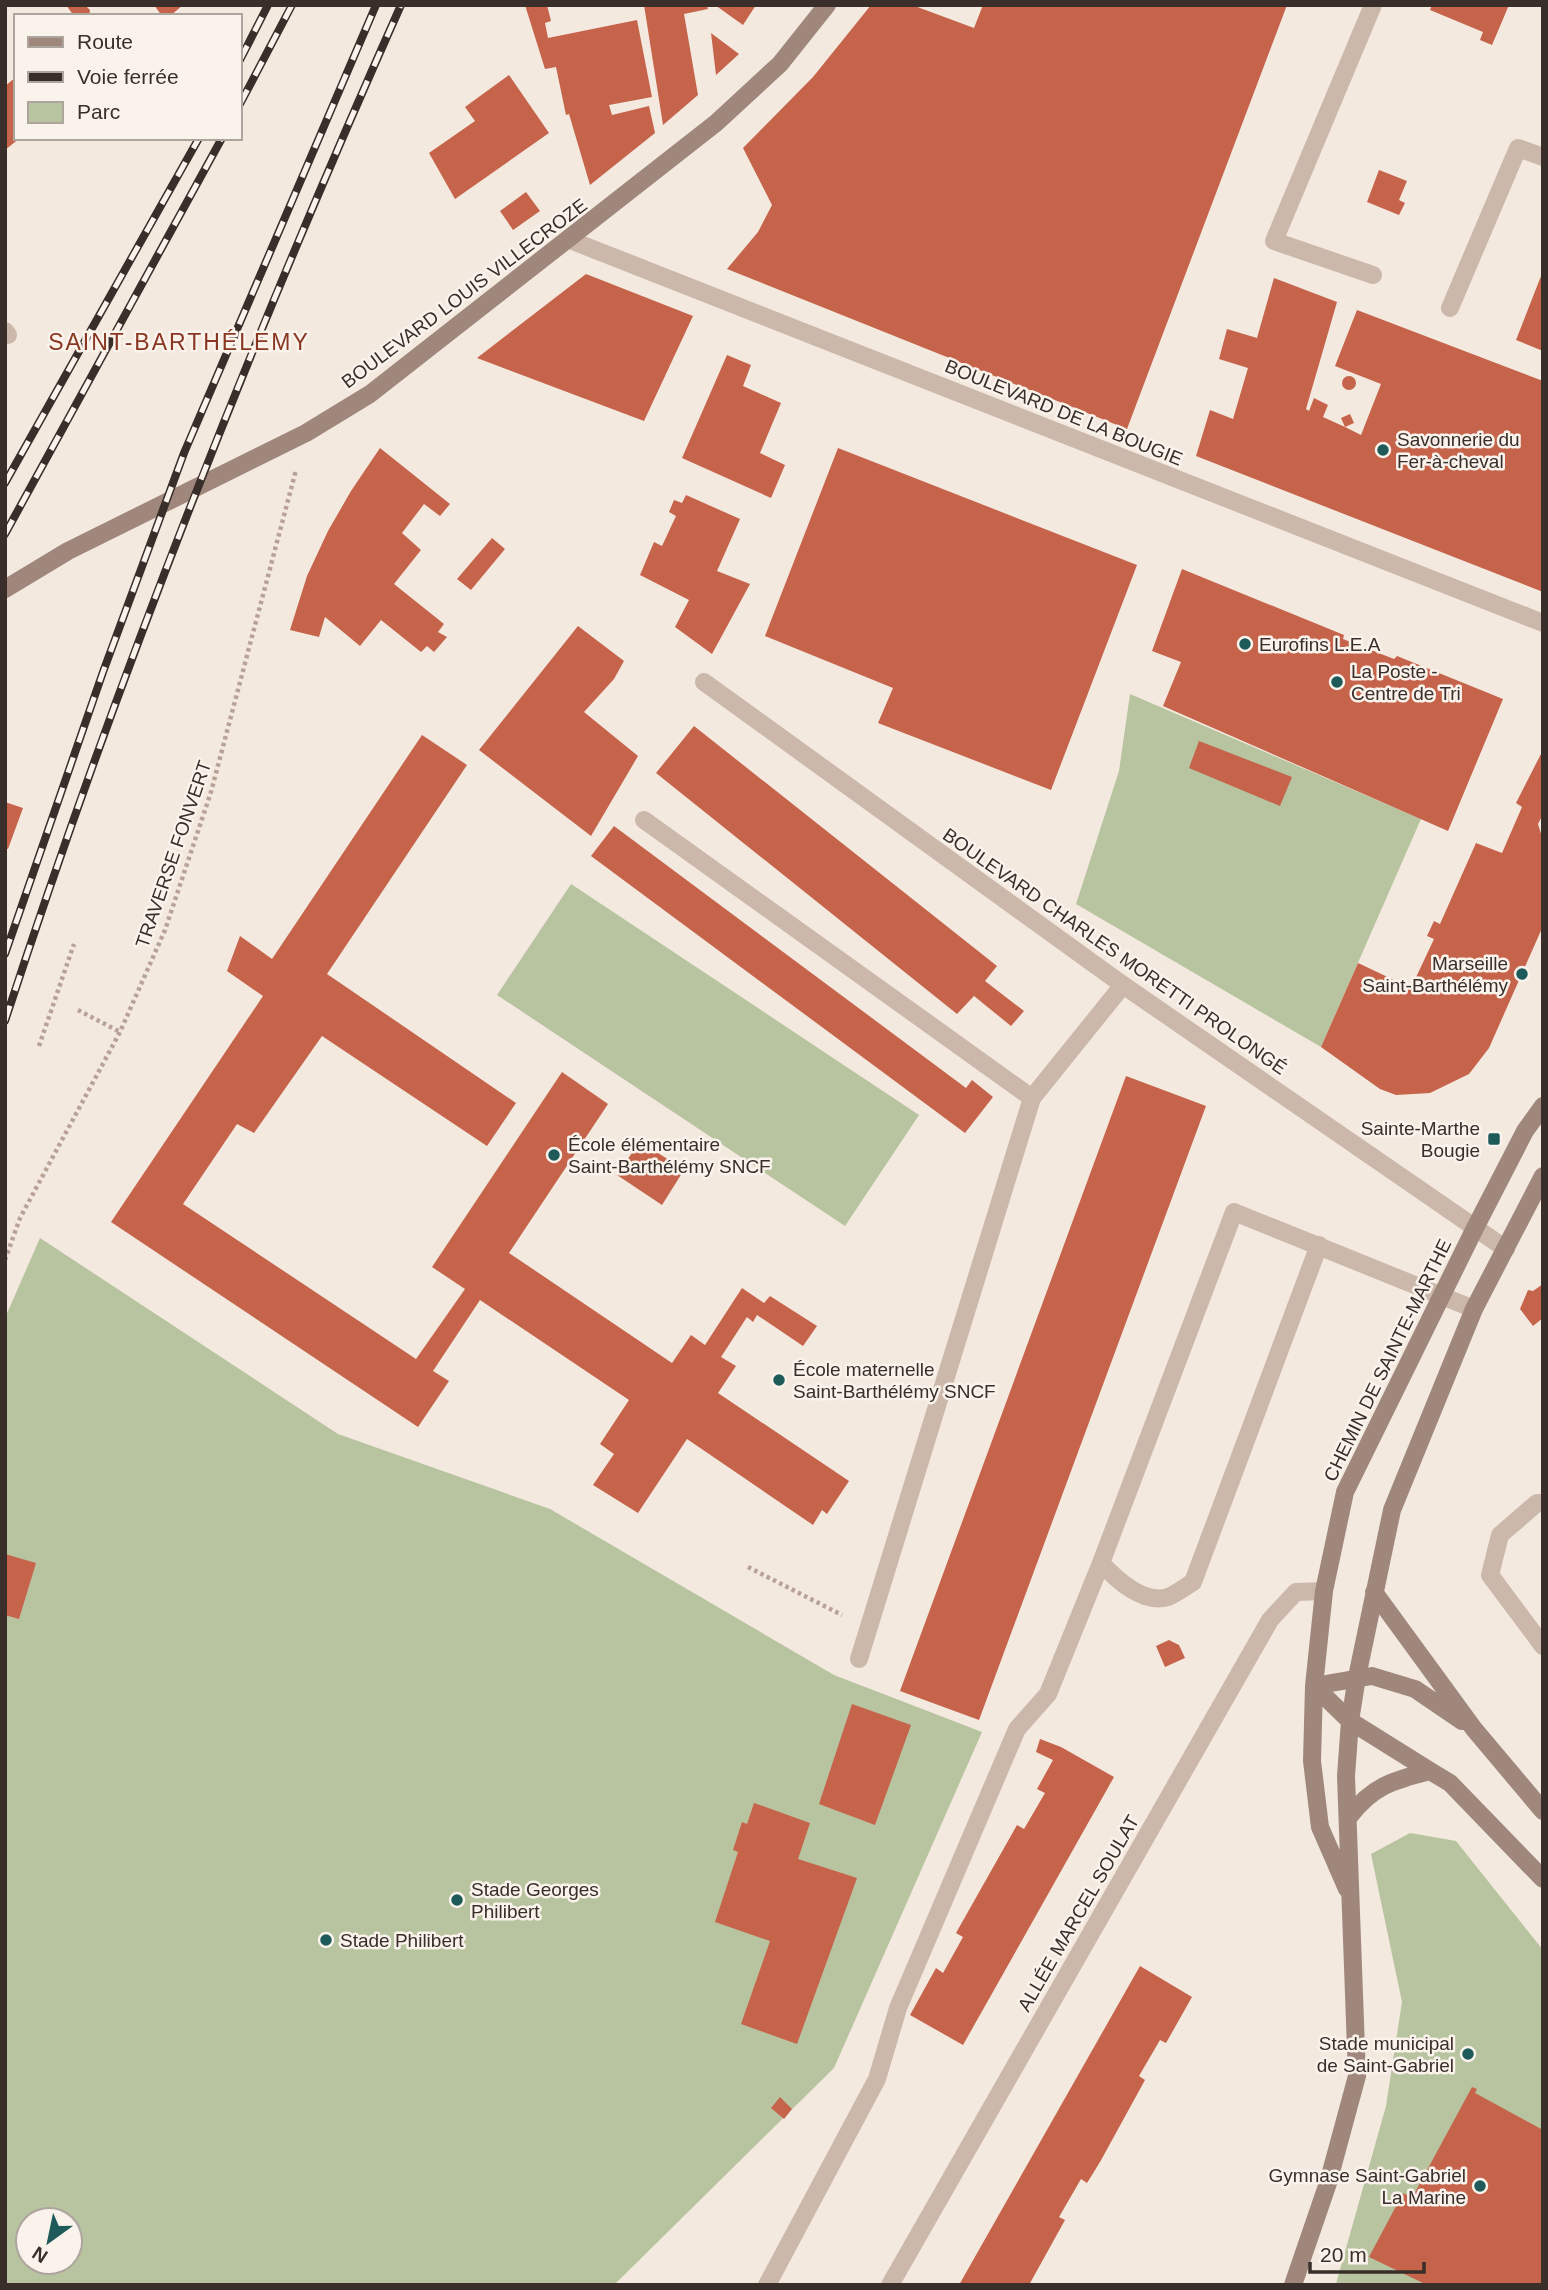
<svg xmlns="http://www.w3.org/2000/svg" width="1548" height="2290" viewBox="0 0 1548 2290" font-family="Helvetica,sans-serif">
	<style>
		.green { fill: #b8c39f; fill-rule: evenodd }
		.building { fill: #c6634b }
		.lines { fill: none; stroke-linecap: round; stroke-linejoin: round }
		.path { stroke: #b8a295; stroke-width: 4.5; stroke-dasharray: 3.5 3.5; stroke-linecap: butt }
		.lane { stroke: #ccb8ab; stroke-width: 18 }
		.street { stroke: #ccb8ab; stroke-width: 18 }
		.secondary { stroke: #9f877c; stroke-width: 18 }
		.rail-casing { stroke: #392e2a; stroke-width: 8 }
		.rail { stroke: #faf3ec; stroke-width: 5; stroke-dasharray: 16; stroke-linecap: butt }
		.poi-dot { fill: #1f5a5b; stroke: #faf3ec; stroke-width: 2.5 }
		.labels { text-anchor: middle; stroke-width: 5; stroke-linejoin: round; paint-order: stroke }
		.street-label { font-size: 19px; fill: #392e2a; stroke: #faf3ec }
		.poi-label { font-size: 19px; fill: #392e2a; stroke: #faf3ec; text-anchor: start }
		.quarter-label { font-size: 23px; letter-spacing: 2px; fill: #893723; stroke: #faf3ec }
	</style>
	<rect width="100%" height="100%" fill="#f3e9df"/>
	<path class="green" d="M1130 694 1421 819 1321 1047 1076 904 1119 771Z
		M571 884 919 1115 845 1226 497 995Z
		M40 1238 338 1434 550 1509 834 1675 982 1732 834 2068 614 2285H5V1318ZM28 2220H70V2262H28Z
		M1410 1833 1456 1841 1543 1950V2285L1336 2284 1386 2106 1402 2002 1371 1854Z"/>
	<path class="building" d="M66 5H85L90 10 89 16H74Z
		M154 5H183L170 16H162Z
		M525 5H547L551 21 545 23 548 38 637 20 652 97 609 105 612 115 649 106 655 133 590 185 569 114 566 115 556 67 545 69Z
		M644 5H707L708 9 684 14 698 95 663 125Z
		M715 5H756L743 25Z
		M871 5H912L974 28 983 5H1287L1127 429 727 269 758 232 772 205 743 148 813 77Z
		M1432 5H1509L1492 45 1480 40 1483 32 1430 10Z
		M711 33 739 54 716 75Z
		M509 75 549 133 455 199 429 153 475 121 465 107Z
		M16 77V138H20L5 150V86Z
		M1379 170 1407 181 1399 200 1405 203 1399 215 1367 202Z
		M526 192 540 211 513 230 500 211Z
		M1543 271V351L1516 340Z
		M586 274 693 316 644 421 477 358Z
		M1274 278 1337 302 1306 409 1309 411 1314 398 1328 405 1323 417 1345 427 1341 418 1350 414 1354 423 1345 427 1361 435 1381 384 1335 366 1357 310 1543 381V592L1196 456 1210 410 1233 419 1248 368 1219 359 1227 329 1257 338Z
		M727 355 751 365 743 386 781 403 760 453 785 465 771 498 682 458Z
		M1342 383a7 7 0 1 1 14 0a7 7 0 1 1-14 0Z
		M380 448 450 504 440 516 424 504 402 533 421 550 394 584 444 624 438 632 447 637 434 652 427 646 421 652 381 620 360 646 325 617 319 637 290 630 307 576 328 531 351 491Z
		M838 448 1137 565 1051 790 878 723 893 688 765 636Z
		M686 495 740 519 717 571 750 584 712 654 675 627 689 600 640 575 654 542 662 546 676 516 669 512 674 500 682 503Z
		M492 538 505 549 471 590 457 579Z
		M1182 569 1344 635 1343 639 1394 659 1397 656 1503 699 1448 831 1163 706 1181 662 1152 651Z
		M578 626 624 661 614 679 584 712 638 756 591 836 479 750Z
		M694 726 997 966 985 981 1024 1011 1011 1026 974 996 957 1014 656 773Z
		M422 735 467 765 327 974 516 1103 487 1146 322 1036 254 1133 237 1124 183 1204 416 1359 465 1289 432 1267 562 1072 608 1104 509 1253 672 1363 691 1335 705 1345 742 1288 764 1303 770 1296 817 1326 803 1346 757 1315 753 1322 747 1317 721 1357 736 1366 718 1393 849 1481 827 1514 822 1510 813 1525 687 1439 638 1513 593 1485 614 1454 600 1444 629 1400 480 1300 433 1371 449 1381 418 1427 111 1222 263 996 227 971 240 936 272 959Z
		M1199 741 1292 777 1280 806 1189 768Z
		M1543 750V814L1538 824 1543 840V926L1489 1048 1469 1074 1430 1093 1396 1095 1380 1089 1321 1047 1358 963 1411 988 1434 939 1427 936 1434 921 1440 924 1476 843 1502 853 1522 807 1516 803Z
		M5 802 23 808 8 849 5 848Z
		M614 826 966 1088 972 1080 993 1097 965 1133 591 856Z
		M1126 1076 1206 1106 979 1720 900 1691Z
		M640 1141 684 1170 662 1205 617 1175Z
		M1543 1284V1318L1533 1326 1520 1309 1528 1290 1533 1291Z
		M5 1554 36 1563 19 1619 5 1615Z
		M1169 1640 1179 1645 1185 1658 1165 1667 1156 1646Z
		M852 1704 911 1725 875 1825 819 1804Z
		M1040 1739 1061 1747 1114 1777 963 2045 910 2015 936 1968 943 1973 963 1937 956 1933 1017 1825 1024 1829 1045 1793 1037 1789 1053 1760 1036 1752Z
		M754 1803 810 1823 798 1859 857 1878 797 2044 741 2024 770 1941 715 1922 738 1852 733 1850 742 1822 747 1824Z
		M1140 1966 1192 1997 1166 2043 1160 2040 1139 2076 1145 2080 1100 2162 1087 2183 1081 2179 1059 2217 1065 2220 1029 2285H959Z
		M1472 2087 1477 2089 1475 2093 1543 2130V2285H1427L1369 2257 1403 2193 1412 2198Z
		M780 2097 792 2109 784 2119 771 2108Z"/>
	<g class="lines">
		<path class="path" d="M78 1010 120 1032
			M39 1046 74 944
			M5 1260 20 1218 120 1032 165 930 211 792 296 470
			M748 1567 842 1615"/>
		<path class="lane" d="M1373 5 1274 241 1373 275
			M1450 308 1518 148 1543 157
			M644 820 1032 1098
			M1543 1503H1537L1500 1535 1490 1575 1543 1646
			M1101 1563C1116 1579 1143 1605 1168 1597 1176 1594 1185 1587 1193 1582L1319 1245
			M859 1659 1032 1098 1123 985
			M767 2285 877 2079 898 2008 1017 1729 1048 1694 1101 1563 1234 1212 1474 1309"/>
		<path class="street" d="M570 240 1543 623
			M5 331 8 335
			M704 682 1123 985 1506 1249
			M890 2285 1270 1620 1296 1592 1324 1591"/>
		<path class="secondary" d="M5 589 68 551 306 433 370 394 716 123 780 64 827 5
			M1374 1592 1474 1729 1543 1811
			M1314 1686 1372 1676 1415 1689 1462 1721
			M1314 1686 1350 1721 1430 1771
			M1349 1817C1372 1786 1394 1780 1430 1771L1450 1783 1543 1879
			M1347 1889 1320 1827 1312 1761 1314 1686 1324 1591 1345 1492 1475 1228 1525 1131 1543 1106
			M1293 2285 1328 2183 1357 2076 1346 1776 1350 1721 1357 1677 1392 1510 1474 1309 1543 1176"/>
		<defs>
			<path id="rail" d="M240 60 268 5
				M240 104 292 5
				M5 483 199 138
				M5 534 222 138
				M5 954 103 672 184 453 376 5
				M5 1021C118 675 253 337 401 5"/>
		</defs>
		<use href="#rail" class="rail-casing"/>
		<use href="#rail" class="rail"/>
	</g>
	<g class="poi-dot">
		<circle cx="1383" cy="450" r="7"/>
		<circle cx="1245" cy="644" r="7"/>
		<circle cx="1337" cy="682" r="7"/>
		<circle cx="1522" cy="974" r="7"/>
		<rect x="1487" y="1132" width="14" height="14" rx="3.5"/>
		<circle cx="554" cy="1155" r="7"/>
		<circle cx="779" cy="1380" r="7"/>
		<circle cx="457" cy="1900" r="7"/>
		<circle cx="326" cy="1940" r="7"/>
		<circle cx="1468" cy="2054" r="7"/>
		<circle cx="1480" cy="2186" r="7"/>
	</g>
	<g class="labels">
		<g class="street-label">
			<text transform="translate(464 293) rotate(-37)" y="7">BOULEVARD LOUIS VILLECROZE</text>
			<text transform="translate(1064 412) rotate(22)" y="7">BOULEVARD DE LA BOUGIE</text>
			<text transform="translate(173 854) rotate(-71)" y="7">TRAVERSE FONVERT</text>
			<text transform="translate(1115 951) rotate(35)" y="7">BOULEVARD CHARLES MORETTI PROLONGÉ</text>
			<text transform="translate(1387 1360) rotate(-64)" y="7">CHEMIN DE SAINTE-MARTHE</text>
			<text transform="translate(1078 1913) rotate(-60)" y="7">ALLÉE MARCEL SOULAT</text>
		</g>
		<g class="poi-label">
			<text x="1397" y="446">Savonnerie du<tspan x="1397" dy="22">Fer-à-cheval</tspan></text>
			<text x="1259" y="651">Eurofins L.E.A</text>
			<text x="1351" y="678">La Poste -<tspan x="1351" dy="22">Centre de Tri</tspan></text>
			<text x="1508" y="970" text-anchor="end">Marseille<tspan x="1508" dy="22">Saint-Barthélémy</tspan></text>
			<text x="1480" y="1135" text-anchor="end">Sainte-Marthe<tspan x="1480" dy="22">Bougie</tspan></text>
			<text x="568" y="1151">École élémentaire<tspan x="568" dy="22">Saint-Barthélémy SNCF</tspan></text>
			<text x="793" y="1376">École maternelle<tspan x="793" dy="22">Saint-Barthélémy SNCF</tspan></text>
			<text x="471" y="1896">Stade Georges<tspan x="471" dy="22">Philibert</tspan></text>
			<text x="340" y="1947">Stade Philibert</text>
			<text x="1454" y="2050" text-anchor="end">Stade municipal<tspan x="1454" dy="22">de Saint-Gabriel</tspan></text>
			<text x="1466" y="2182" text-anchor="end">Gymnase Saint-Gabriel<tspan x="1466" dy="22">La Marine</tspan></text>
		</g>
		<g class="quarter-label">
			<text x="179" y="350">SAINT-BARTHÉLEMY</text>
		</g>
	</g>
	<rect width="1548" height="2290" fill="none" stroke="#392e2a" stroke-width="14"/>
	<rect x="14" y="14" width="228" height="126" fill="#faf3ec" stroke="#ada49e" stroke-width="2"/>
	<rect x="28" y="37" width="35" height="10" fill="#9f877c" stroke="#ada49e" stroke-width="2"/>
	<text x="77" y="49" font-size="21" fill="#392e2a">Route</text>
	<rect x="28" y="72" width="35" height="10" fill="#392e2a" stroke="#ada49e" stroke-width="2"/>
	<text x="77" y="84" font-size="21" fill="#392e2a">Voie ferrée</text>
	<rect x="28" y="102" width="35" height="21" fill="#b8c39f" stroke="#ada49e" stroke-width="2"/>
	<text x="77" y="119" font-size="21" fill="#392e2a">Parc</text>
	<g transform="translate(49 2241) rotate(213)"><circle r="33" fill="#faf3ec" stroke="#ada49e" stroke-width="2"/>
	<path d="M0-5L12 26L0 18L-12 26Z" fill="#1f5a5b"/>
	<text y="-10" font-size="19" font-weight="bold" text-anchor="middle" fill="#392e2a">N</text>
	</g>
	<path d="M1310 2262v10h114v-10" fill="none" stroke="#392e2a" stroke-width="3.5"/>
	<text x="1320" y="2262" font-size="21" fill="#392e2a" stroke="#faf3ec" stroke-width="5" paint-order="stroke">20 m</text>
</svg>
